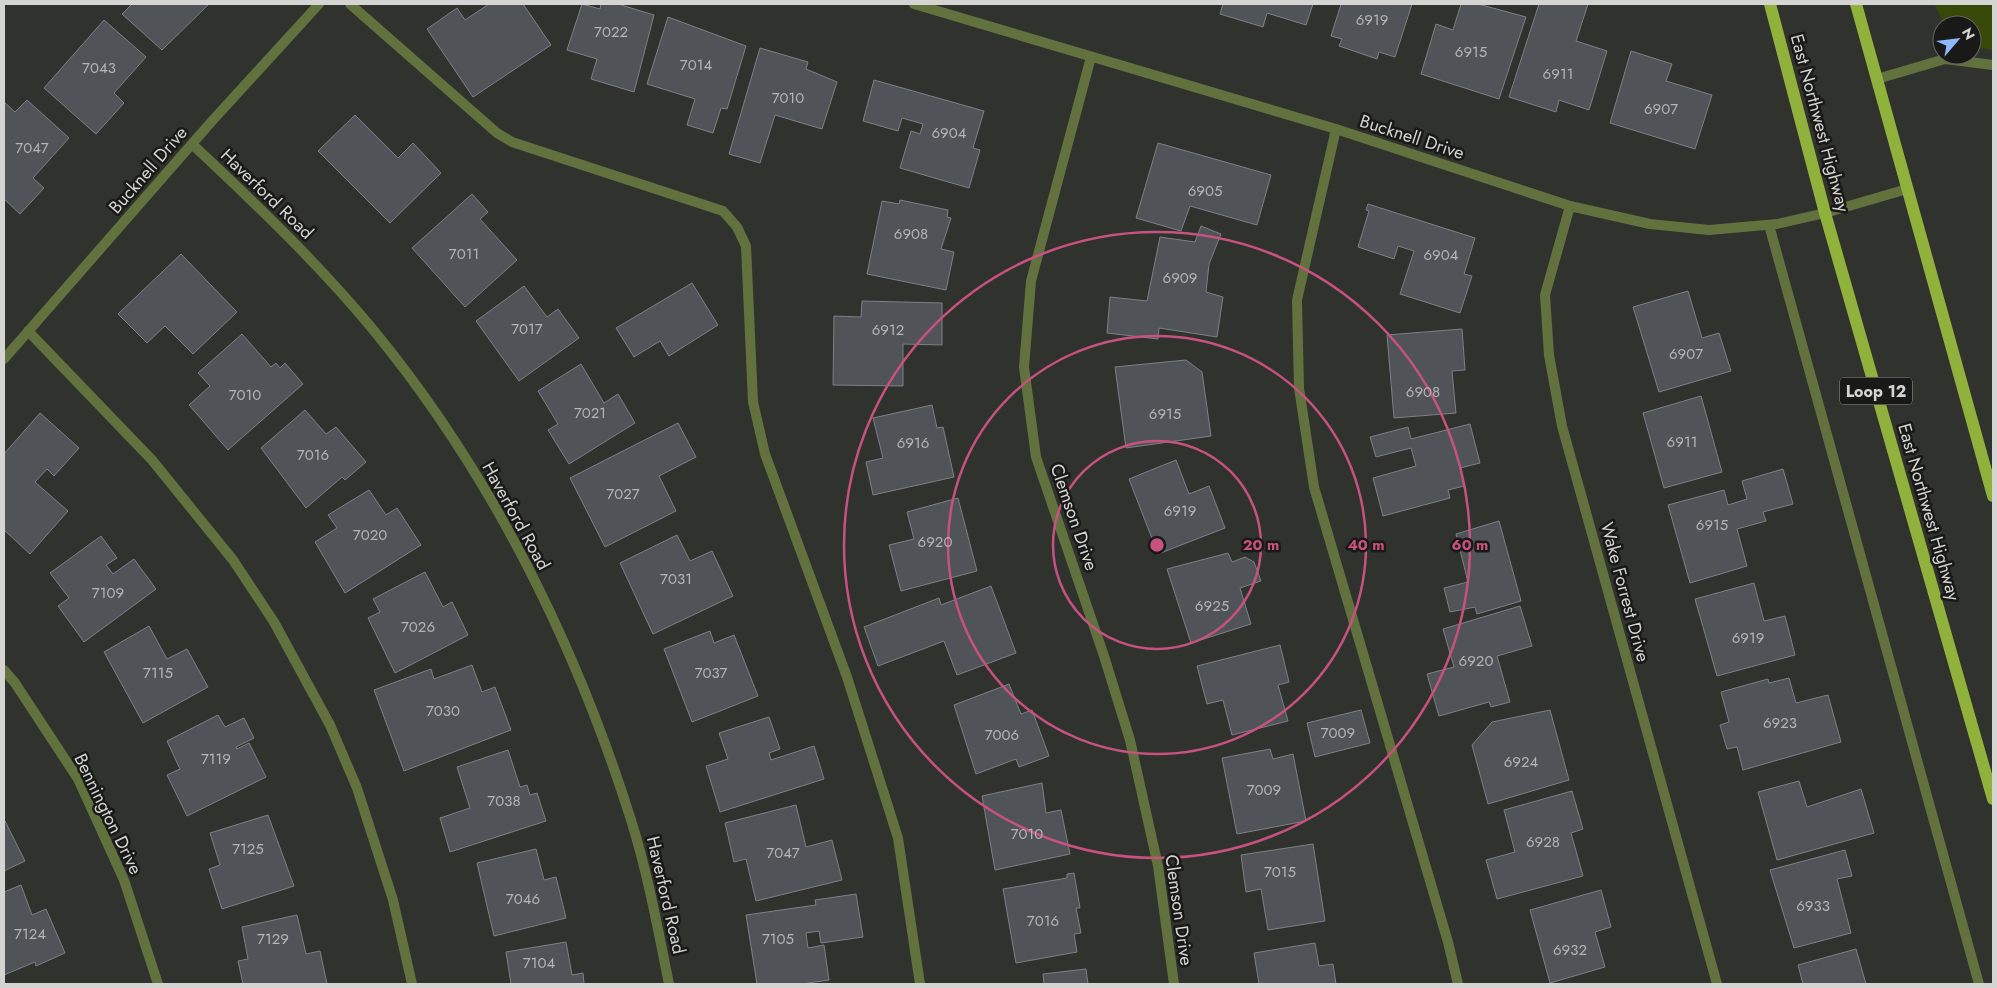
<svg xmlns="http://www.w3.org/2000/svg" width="1997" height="988" viewBox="0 0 1997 988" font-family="Jost,sans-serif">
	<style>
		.green { fill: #384808 }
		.building { fill: #505358; stroke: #7d8085 }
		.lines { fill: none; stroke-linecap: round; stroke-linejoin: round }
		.lane { stroke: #61723e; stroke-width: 10 }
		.street { stroke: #61723e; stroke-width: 10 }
		.primary { stroke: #90b13c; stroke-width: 12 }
		.ring { fill: none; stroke: #c7517f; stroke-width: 2.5 }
		.labels { text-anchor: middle; stroke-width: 5; stroke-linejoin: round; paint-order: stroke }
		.number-label { font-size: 15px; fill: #b3b4b4 }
		.shield { fill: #191917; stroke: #9c9d9a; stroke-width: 1 }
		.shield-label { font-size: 16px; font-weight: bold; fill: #d4d5d2 }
		.street-label { font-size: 18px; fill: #d4d5d2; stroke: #191917 }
		.centre { fill: #c7517f; stroke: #191917; stroke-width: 2.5 }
		.ring-label { font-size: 15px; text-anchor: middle; font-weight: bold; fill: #c7517f; stroke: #191917; stroke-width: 5; stroke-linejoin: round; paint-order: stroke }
	</style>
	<rect width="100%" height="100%" fill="#30322d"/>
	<path class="green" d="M1934 4H1993V50L1972 47V25H1945Z"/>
	<path class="building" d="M132 4H209L162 50 122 14Z
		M489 4H523L551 45 473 97 427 29 457 8 465 20Z
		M582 4 600 9 601 4H618L654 15 634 92 591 79 597 59 567 50Z
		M1223 4H1313L1306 25 1267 13 1263 27 1220 14Z
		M1341 4H1412L1395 57 1379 52 1377 59 1339 46 1342 39 1331 36Z
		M1461 4H1478L1526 17 1499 99 1421 74 1436 24 1453 30Z
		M1539 4H1588L1576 41 1607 51 1589 110 1559 100 1556 112 1509 97Z
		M668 17 746 46 727 109 721 108 713 133 687 125 695 99 647 84Z
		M104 20 146 57 114 93 124 103 96 134 44 88Z
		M760 48 808 62 806 69 837 82 822 129 775 115 760 163 729 154Z
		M1631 51 1672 64 1666 81 1712 95 1695 149 1610 123Z
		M874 80 984 111 973 148 980 150 969 188 900 168 911 131 920 134 923 124 902 118 898 131 863 121Z
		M27 100 69 138 33 178 44 188 20 214 4 199V102L15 112Z
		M355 115 398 158 413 143 441 173 390 223 318 151Z
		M1158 143 1271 175 1257 225 1190 206 1181 231 1136 218Z
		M472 194 488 212 480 219 517 260 465 307 412 248Z
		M900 200 948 210 947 217 951 218 941 249 954 252 946 290 867 274 882 201 899 204Z
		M1368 204 1475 238 1464 274 1472 276 1460 313 1400 294 1414 251 1398 246 1394 259 1358 247 1369 211 1366 210Z
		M1201 226 1221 234 1209 264 1206 292 1223 297 1217 337 1159 328 1158 339 1107 333 1110 297 1147 301 1160 237 1195 242Z
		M181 254 237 312 193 354 165 326 147 343 118 314Z
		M692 283 718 325 669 356 660 341 634 357 616 328Z
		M524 286 547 317 558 309 579 338 519 381 476 321Z
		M1688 291 1702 338 1719 333 1731 371 1659 392 1633 307Z
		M862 301 942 303V345L903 344V386L833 385 834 316 861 317Z
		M1462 329 1465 370 1452 371 1456 413 1394 418 1387 335Z
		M242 334 271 367 276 363 280 368 285 363 303 384 228 450 189 405 210 386 198 373Z
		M1186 360 1202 372 1211 436 1126 448 1115 367Z
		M581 364 604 403 618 394 635 423 569 464 548 430 558 424 538 391Z
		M1701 396 1722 472 1664 488 1643 413Z
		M932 405 937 428 943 427 954 477 873 495 866 462 883 458 873 418Z
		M305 410 326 434 336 427 366 462 345 480 342 477 306 508 261 448Z
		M40 413 79 448 54 476 47 469 35 482 68 511 30 554 4 530V454Z
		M678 423 696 457 659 476 676 511 605 547 570 478Z
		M1470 424 1480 463 1460 468 1464 486 1448 490 1450 498 1383 516 1373 478 1416 466 1411 448 1376 457 1370 437 1408 427 1411 439Z
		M1176 460 1189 494 1209 486 1225 528 1158 554 1129 479Z
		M1783 469 1793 504 1763 512 1766 521 1737 529 1747 566 1690 583 1668 505 1724 490 1728 505 1747 499 1742 481Z
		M369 490 386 515 397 508 421 545 345 593 315 542 337 528 328 515Z
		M958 498 977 571 901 591 889 545 914 539 907 512Z
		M1499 521 1521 601 1477 614 1475 607 1450 612 1444 588 1468 582 1456 534Z
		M677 535 690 561 712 551 733 596 653 634 620 563Z
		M101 536 117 558 106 565 113 574 134 559 156 589 84 642 58 606 69 598 50 573Z
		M1228 553 1232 562 1245 557 1254 562 1261 581 1240 588 1251 624 1191 643 1167 569Z
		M425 572 443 607 452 602 468 635 395 673 368 618 380 612 373 599Z
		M1754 583 1764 621 1785 616 1795 655 1717 676 1695 599Z
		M991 586 1016 653 957 675 944 641 878 666 864 627 939 598 941 605Z
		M1520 606 1532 646 1497 656 1510 702 1491 707 1489 702 1439 716 1427 674 1454 667 1443 629Z
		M149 626 167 659 187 649 208 687 143 723 104 652Z
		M710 631 714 643 734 635 758 696 692 722 664 649Z
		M1280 645 1289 682 1278 685 1288 721 1232 735 1223 700 1207 704 1197 666Z
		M472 665 482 692 495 687 511 730 404 771 374 690 431 669 434 679Z
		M1789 678 1796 703 1828 695 1841 742 1743 770 1737 747 1727 749 1720 725 1729 722 1721 692 1768 679 1769 683Z
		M1009 684 1021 714 1032 710 1049 756 1019 767 1016 759 976 774 954 705Z
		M1361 710 1370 743 1315 757 1307 723Z
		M1550 710 1569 780 1488 804 1472 745 1492 722Z
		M218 715 225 727 244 718 254 738 236 747 237 749 249 743 266 777 187 816 167 775 180 769 167 741Z
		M769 717 780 749 769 753 771 760 814 746 824 779 720 812 706 766 728 759 719 733Z
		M1270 749 1273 759 1293 754 1306 821 1237 834 1222 758Z
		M508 750 520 787 527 785 530 795 537 793 546 821 450 852 440 818 470 808 457 767Z
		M1799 781 1807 807 1861 789 1874 833 1777 860 1758 792Z
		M1042 783 1046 813 1061 810 1070 854 995 870 982 796Z
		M1572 791 1583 829 1571 833 1583 876 1497 899 1486 860 1515 852 1504 810Z
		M796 805 806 847 832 840 842 880 756 901 746 859 734 862 725 823Z
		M268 815 294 886 222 909 209 869 220 865 210 833Z
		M5 821 25 861 4 871V822Z
		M1313 844 1325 921 1268 930 1261 889 1246 892 1241 855Z
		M536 849 544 880 556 877 566 918 494 936 477 863Z
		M1845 850 1852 876 1837 879 1851 933 1794 948 1770 870Z
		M1074 873 1080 908H1076L1081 933 1074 934 1077 952 1016 963 1003 889 1067 878V874Z
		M21 885 32 915 46 909 65 953 36 966 35 962 4 975V892Z
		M1601 890 1611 927 1595 932 1605 967 1550 983 1530 910Z
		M856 894 863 937 821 943 819 931 806 933 808 948 824 945 829 980 802 984H757L746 915 816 905 815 900Z
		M297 915 306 954 320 951 327 984H243L238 961 248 959 242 927Z
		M566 942 572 975 583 973 584 984H511L506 952Z
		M1315 943 1319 966 1333 964 1336 984H1259L1254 953Z
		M1856 949 1866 984H1803L1798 965Z
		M1086 969 1088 984H1044L1043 974Z"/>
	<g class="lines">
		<path class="lane" d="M350 4 497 133 512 142 723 211 737 227 746 246 753 402 765 454 847 677 898 838 920 984
			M1877 79 1945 59 1993 65
			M1336 129 1297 300 1299 388 1314 487 1448 942 1458 984
			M1769 225 1979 984
			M28 331 152 460 233 560 274 622 330 725 357 788 393 900 412 984"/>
		<path class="street" d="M914 4 1336 129 1570 206 1650 224 1709 230 1777 224 1825 213 1907 189
			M1091 57 1031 281 1024 367 1036 457 1104 656 1130 740 1158 866 1174 984
			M192 144C256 204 320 265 375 332 492 475 576 645 631 820 648 874 658 930 669 984
			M1570 206 1545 295 1549 355 1562 426 1717 984
			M4 359 212 121 319 4
			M4 670 15 683 78 779 124 880 158 984"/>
		<path class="primary" d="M1770 4 1825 213 1993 799
			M1856 4 1993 496"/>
	</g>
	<g class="ring">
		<circle cx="1157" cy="545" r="104"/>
		<circle cx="1157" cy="545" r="209"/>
		<circle cx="1157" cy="545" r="313"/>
	</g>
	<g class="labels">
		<g class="number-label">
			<text x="1372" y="25">6919</text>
			<text x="611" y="37">7022</text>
			<text x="1471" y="57">6915</text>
			<text x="696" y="70">7014</text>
			<text x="99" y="73">7043</text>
			<text x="1558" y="79">6911</text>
			<text x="788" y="103">7010</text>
			<text x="1661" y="114">6907</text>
			<text x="949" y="138">6904</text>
			<text x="32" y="153">7047</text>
			<text x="1205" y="196">6905</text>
			<text x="911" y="239">6908</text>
			<text x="464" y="259">7011</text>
			<text x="1441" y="260">6904</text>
			<text x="1180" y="283">6909</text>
			<text x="527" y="334">7017</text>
			<text x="888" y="335">6912</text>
			<text x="1686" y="359">6907</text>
			<text x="1423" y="397">6908</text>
			<text x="245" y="400">7010</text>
			<text x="590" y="418">7021</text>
			<text x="1165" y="419">6915</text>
			<text x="1682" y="447">6911</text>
			<text x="913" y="448">6916</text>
			<text x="313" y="460">7016</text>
			<text x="623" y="499">7027</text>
			<text x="1180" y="516">6919</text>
			<text x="1712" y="530">6915</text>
			<text x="370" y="540">7020</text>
			<text x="935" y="547">6920</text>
			<text x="676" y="584">7031</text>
			<text x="108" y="598">7109</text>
			<text x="1212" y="611">6925</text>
			<text x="418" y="632">7026</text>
			<text x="1748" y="643">6919</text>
			<text x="1476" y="666">6920</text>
			<text x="158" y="678">7115</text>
			<text x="711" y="678">7037</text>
			<text x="443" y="716">7030</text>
			<text x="1780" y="728">6923</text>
			<text x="1338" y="738">7009</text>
			<text x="1002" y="740">7006</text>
			<text x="216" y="764">7119</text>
			<text x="1521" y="767">6924</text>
			<text x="1264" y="795">7009</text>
			<text x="504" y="806">7038</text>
			<text x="1027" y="839">7010</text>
			<text x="1543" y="847">6928</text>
			<text x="248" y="854">7125</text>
			<text x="783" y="858">7047</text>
			<text x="1280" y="877">7015</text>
			<text x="523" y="904">7046</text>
			<text x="1813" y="911">6933</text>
			<text x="1043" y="926">7016</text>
			<text x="30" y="939">7124</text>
			<text x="273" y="944">7129</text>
			<text x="778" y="944">7105</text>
			<text x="1570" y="955">6932</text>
			<text x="539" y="968">7104</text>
		</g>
		<rect class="shield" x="1840" y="377.5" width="72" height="27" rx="4"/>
		<g class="shield-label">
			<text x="1876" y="397">Loop 12</text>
		</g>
		<g class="street-label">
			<text transform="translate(1820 123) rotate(75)" y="6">East Northwest Highway</text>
			<text transform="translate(1412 137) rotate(18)" y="6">Bucknell Drive</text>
			<text transform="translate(148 170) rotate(-49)" y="6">Bucknell Drive</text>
			<text transform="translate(267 194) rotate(44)" y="6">Haverford Road</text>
			<text transform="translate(1929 512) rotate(74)" y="6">East Northwest Highway</text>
			<text transform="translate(516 516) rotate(61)" y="6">Haverford Road</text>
			<text transform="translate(1074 517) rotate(71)" y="6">Clemson Drive</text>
			<text transform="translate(1625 592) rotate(75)" y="6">Wake Forrest Drive</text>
			<text transform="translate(108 814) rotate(64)" y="6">Bennington Drive</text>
			<text transform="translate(666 895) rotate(77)" y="6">Haverford Road</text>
			<text transform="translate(1179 910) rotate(82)" y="6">Clemson Drive</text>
		</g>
	</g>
	<circle cx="1157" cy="545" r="8" class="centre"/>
	<g class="ring-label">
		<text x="1261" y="550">20 m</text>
		<text x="1366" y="550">40 m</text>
		<text x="1470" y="550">60 m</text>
	</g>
	<rect width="1997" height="988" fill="none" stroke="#d4d5d2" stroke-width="10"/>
	<g transform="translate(1957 40) rotate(62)"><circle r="24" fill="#191917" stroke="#646462"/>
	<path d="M0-4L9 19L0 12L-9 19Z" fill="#90b8fd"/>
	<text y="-8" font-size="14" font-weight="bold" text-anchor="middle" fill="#d4d5d2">N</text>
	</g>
</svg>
